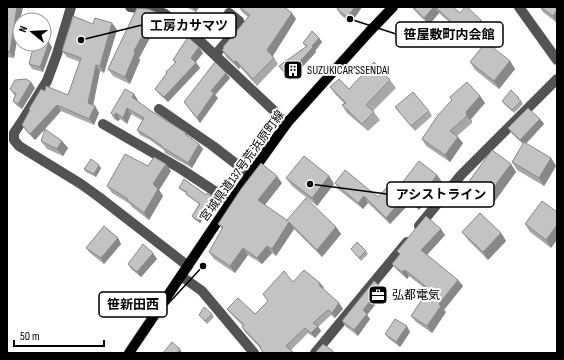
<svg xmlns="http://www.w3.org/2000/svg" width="564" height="360" viewBox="0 0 564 360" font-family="'Sofia Sans Condensed','Noto Sans JP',sans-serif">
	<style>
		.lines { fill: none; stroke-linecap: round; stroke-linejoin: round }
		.major-casing { stroke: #dbdbdb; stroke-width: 11 }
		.minor { stroke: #535353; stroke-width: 10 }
		.major { stroke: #000; stroke-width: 10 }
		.wall { fill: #a8a8a8 }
		.shaded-wall { fill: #888 }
		.building { fill: #c3c3c3; stroke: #888 }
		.labels { text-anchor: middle; stroke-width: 4; stroke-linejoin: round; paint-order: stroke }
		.poi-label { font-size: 12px; fill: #000; stroke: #fff; text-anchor: start }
		.street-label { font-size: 12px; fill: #000; stroke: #fff }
		.leader { fill: none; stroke: #000; stroke-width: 1.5 }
		.callout-dot { fill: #000; stroke: #fff; stroke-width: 1.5 }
		.callout { fill: #fff; stroke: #000; stroke-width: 1.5 }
		.callout-label { font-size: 13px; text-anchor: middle; font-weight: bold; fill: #000 }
	</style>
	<rect width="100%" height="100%" fill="#fff"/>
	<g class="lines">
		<defs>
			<path id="major" d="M129 353 232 200 287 123 369 32 393 7"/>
		</defs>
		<use href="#major" class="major-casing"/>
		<path class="minor" d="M71 7 57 54 47 81 24 118 14 133V140L19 146 81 184 99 197 188 266
			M130 7 155 10 165 14 201 42 287 123
			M519 7 557 60
			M215 55 235 32 239 21 229 13
			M159 109 213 146 244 170
			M103 124 181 169 225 198
			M419 226 461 175 557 79
			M181 276 202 291 254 353
			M315 353 407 242"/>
		<use href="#major" class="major"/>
	</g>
	<path class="wall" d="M7 7H23L20 20 14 58 7 57Z
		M186 7H199L196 12Z
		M239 7H284L296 19 273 56 278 64 257 86 240 67 239 69 226 57 222 50 248 17 242 12Z
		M339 7H362L351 23 341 15 337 9Z
		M412 7H453L460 13 481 20 486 27 472 42 439 13 429 25 414 10Z
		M540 7H557L556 22 543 12Z
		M156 12 161 19 152 36H151L139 58 140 60 130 84 113 76 108 69Z
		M112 23 117 30 104 73 100 71 93 106H95L99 113 94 125 61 111 35 140 27 132 22 125 30 110 29 109 45 91 68 95 80 62 67 57 62 51 93 24Z
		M319 38 322 42 315 51 316 52 290 80 279 66 306 47 303 43Z
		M52 47 43 72 32 69 29 64Z
		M199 47 203 53 196 62 200 68 168 102 159 94 155 89 167 74 166 72 175 63 173 60Z
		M510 61 515 69 499 89 475 70 470 62Z
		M226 73 230 78 215 95 218 98 200 123 184 102Z
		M390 80 396 88 373 111 380 120 368 131 347 113 342 105 344 103 336 95 330 87 349 89Z
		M35 88 22 109 17 106 13 101 15 96 10 89Z
		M480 96 485 103 471 119 472 123 457 136 463 143 450 162 426 146 422 139Z
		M138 100 137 101 151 111 186 133 189 137 203 149 192 168 165 153 164 150 150 140 140 135 137 130 143 121 131 114 127 124 120 119 118 121 114 119 111 113Z
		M502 101H521L523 104 514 113 504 104Z
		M395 107 429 111 432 116 415 131Z
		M540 119 544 124 526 144 551 158 556 166 544 186 517 170 512 162 523 144 512 134 508 128Z
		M41 141H62L68 148 63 156 47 149Z
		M166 164 171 171 159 190 163 196 149 220 132 207 130 204 112 193 107 186 148 166Z
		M511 164 516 172 492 205 473 192 467 184Z
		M101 168 96 177 86 172 84 169Z
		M437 175 442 182 419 210 410 203 390 224 368 203 363 209 339 190 335 183 378 197 395 192Z
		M329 176 334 184 317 206 292 186 286 178Z
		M282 183 265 205 287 221 336 227 341 234 322 257 294 229 276 256 272 253 262 264 248 255 235 273 214 259 209 252 222 229 218 224Z
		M179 188 206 195 217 201 200 223 194 219 192 216 199 204 188 196 186 193 181 190Z
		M542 201 551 248 530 232 525 224Z
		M462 232 501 233 506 241 488 260 468 240Z
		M445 235 427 255 463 286 444 310 446 312 432 333 416 322 411 316 428 291 409 276 407 279 397 270 392 264 400 255 397 251Z
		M118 238 121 244 104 264 90 253 86 248Z
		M351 249 366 251 368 254 361 261Z
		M157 259 141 277 131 269 128 264Z
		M293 282 320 283 324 288 323 289 339 303 343 309 335 318 331 315 318 327 321 331 315 338 308 333 291 350 294 353H263L260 348 245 332 242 327 243 326 231 314 227 309 255 314 268 301 263 294Z
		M381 287 385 292 367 315 370 319 358 336 345 326 342 321Z
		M212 314 214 317 207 324 199 315Z
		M410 332 400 347 389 339 385 334Z"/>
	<path class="shaded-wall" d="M17 7H23L20 20 14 58 10 52Z
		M192 7H199L196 12Z
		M355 7H362L351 23 347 17Z
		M434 7H435L439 13 429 25 424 18Z
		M557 10V21L556 22 553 16Z
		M156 12 161 19 152 36 147 29Z
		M292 13 296 19 272 57 267 50Z
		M481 20 486 27 472 42 467 36Z
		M112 23 117 30 104 73 100 66Z
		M146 29 151 36 139 58 140 60 130 84 125 77 134 51Z
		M319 38 322 42 315 51 316 52 290 80 287 76Z
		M49 42 52 47 43 72 40 67Z
		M199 47 203 53 194 64 191 58Z
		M236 61 240 67 239 69 234 62Z
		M510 61 515 69 499 89 494 81Z
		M196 63 200 68 168 102 164 97Z
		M96 65 100 71 92 110 88 103Z
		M226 73 230 78 215 95 218 98 200 123 197 118 211 91Z
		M31 82 35 88 22 109 18 104Z
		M134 94 138 100 135 102 132 97Z
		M480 96 485 103 471 119 472 123 467 116 466 112Z
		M57 105 61 111 35 140 30 134Z
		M95 106 99 113 94 125 89 119Z
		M127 108 131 114 127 124 123 118Z
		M116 113 120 119 118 121 114 116Z
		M540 119 544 124 524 145 520 140Z
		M458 137 463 143 450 162 445 155Z
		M62 141 68 148 63 156 57 149Z
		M199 144 203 149 192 168 188 163Z
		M551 158 556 166 544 186 539 178Z
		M166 164 171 171 159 190 163 196 149 220 144 213 153 184Z
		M511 164 516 172 492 205 486 198Z
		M99 165 101 168 96 177 94 174Z
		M437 175 442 182 419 210 415 204Z
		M277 176 282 183 263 207 258 200Z
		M329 176 334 184 317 206 312 198Z
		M364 196 368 203 363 209 358 203Z
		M405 196 410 203 390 224 386 218Z
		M215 198 217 201 200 223 198 221Z
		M289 222 294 229 276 256 272 249Z
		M557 225V240L551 248 546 240Z
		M336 227 341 234 322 257 317 250Z
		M441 229 445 235 425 257 421 250Z
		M501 233 506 241 488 260 483 252Z
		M118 238 121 244 104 264 101 258Z
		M267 246 272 253 262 264 257 258Z
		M243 248 248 255 235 273 230 266Z
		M153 253 157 259 141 277 137 272Z
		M405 270 409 276 407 279 402 272Z
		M458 280 463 286 444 310 446 312 432 333 427 326 439 304Z
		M320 283 324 288 322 290 319 285Z
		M381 287 385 292 367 315 370 319 358 336 354 330 363 310Z
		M339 303 343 309 335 318 332 313Z
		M318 326 321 331 315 338 311 333Z
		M407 326 410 332 400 347 396 342Z
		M180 349 182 353H177Z"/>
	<path class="building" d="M7 7H17L10 52 7 51Z
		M239 7H284L292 13 267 50 274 58 253 79 236 61 234 62 222 50 224 48 223 47 250 15Z
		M339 7H355L347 17 337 9Z
		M413 7H434L424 18Z
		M435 7H453L460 13 465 7H467L481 20 467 36Z
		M540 7H557V10L553 16Z
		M137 8 148 9 156 12 147 29H146L134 51 135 53 125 77 108 69Z
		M73 16 93 24 95 18 112 23 100 66 96 65 88 103 95 106 89 119 57 105 30 134 22 125 30 110 29 109 41 89 45 91 46 86 68 95 81 58 62 51Z
		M312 31 319 38 312 46 313 47 287 76 279 66 307 46 303 43Z
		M188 37 199 47 191 58 196 63 164 97 155 89 167 73 166 72 176 62 173 60Z
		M44 41 49 42 40 67 29 64 34 44H44Z
		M486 42 510 61 494 81 470 62Z
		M215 62 226 73 211 91 214 93 197 118 184 102Z
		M374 62 390 80 366 105 374 112 362 124 342 105 346 103 330 87 339 79 349 89Z
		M26 79 31 82 18 104 13 101 16 94 10 89 15 80Z
		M467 82 480 96 466 112 467 116 450 131 458 137 445 155 422 139 438 115 452 100 450 97Z
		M125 89 134 94 132 97 151 111 186 133 185 134 199 144 188 163 162 147V146L146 135 137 130 144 118 127 108 123 118 116 113 114 116 111 113Z
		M511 90 519 98 518 99 521 101 512 110 502 101Z
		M413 92 429 111 411 126 395 107Z
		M528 108 540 119 520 140 508 128Z
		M45 129 62 141 57 149 41 141Z
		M524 142 551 158 539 178 512 162Z
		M492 150 511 164 486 198 467 184Z
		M125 154 148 166 154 157 166 164 153 184 158 189 144 213 127 200 128 199 107 186Z
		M304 156 329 176 312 198 286 178Z
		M91 159 99 165 94 174 84 169Z
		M419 161 437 175 415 204 405 196 386 218 364 196 358 203 335 183 345 170 378 197 388 186 395 192Z
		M261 163 277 176 258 200 288 221 287 220 306 198 336 227 317 250 289 222 272 249 267 246 257 258 243 248 230 266 209 252 223 227 218 224 241 189Z
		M184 179 206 195 207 193 215 198 198 221 192 216 200 204 186 194 187 192 179 188Z
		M542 201 557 212V225L546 240 525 224Z
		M480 213 501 233 483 252 462 232Z
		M426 216 441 229 421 250 458 280 439 304 441 306 427 326 411 316 429 289 405 270 402 272 392 264 400 254 397 251Z
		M104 226 118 238 101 258 86 248Z
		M357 242 366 251 359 258 351 249Z
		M143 244 153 253 137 272 128 264Z
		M304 270 320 283 319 285 339 303 332 313 328 310 313 323 318 326 311 333 305 328 286 346 294 353H264L260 348 261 347 242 327 244 325 227 309 238 298 255 314 268 301 263 294 284 271 293 282Z
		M374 281 381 287 363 310 367 314 354 330 342 321Z
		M204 307 212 314 205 321 199 315Z
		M395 319 407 326 396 342 385 334Z
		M172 342 180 349 177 353H163Z
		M323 344 333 351 332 353H315Z"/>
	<defs>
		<symbol id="building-square" viewBox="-11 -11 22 22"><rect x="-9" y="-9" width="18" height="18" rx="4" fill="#000" stroke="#fff"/><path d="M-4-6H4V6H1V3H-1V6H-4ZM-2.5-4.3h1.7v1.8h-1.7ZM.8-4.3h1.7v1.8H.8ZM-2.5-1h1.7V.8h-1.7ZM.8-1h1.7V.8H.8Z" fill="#fff"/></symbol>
		<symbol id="office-square" viewBox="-11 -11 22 22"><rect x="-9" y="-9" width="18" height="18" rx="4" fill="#000" stroke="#fff"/><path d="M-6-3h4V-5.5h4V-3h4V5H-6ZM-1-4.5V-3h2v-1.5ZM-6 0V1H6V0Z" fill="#fff"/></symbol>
	</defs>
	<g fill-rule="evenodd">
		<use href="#building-square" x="282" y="59" width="22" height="22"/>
		<use href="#office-square" x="367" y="284" width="22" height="22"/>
	</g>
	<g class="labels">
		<g class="poi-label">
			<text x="307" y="74">SUZUKICAR’SSENDAI</text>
			<text x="392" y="299">弘都電気</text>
		</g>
		<g class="street-label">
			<text transform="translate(242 166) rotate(-54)" y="4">宮城県道137号荒浜原町線</text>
		</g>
	</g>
	<path class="leader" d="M81 40L142 25M350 19L396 34M310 184L387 194M203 266L167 305"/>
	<g class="callout-dot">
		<circle cx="81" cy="40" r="4"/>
		<circle cx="350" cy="19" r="4"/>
		<circle cx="310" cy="184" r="4"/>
		<circle cx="203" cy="266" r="4"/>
	</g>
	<g class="callout">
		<rect x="142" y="13" width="94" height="25" rx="4"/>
		<rect x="396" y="22" width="107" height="25" rx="4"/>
		<rect x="387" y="182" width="107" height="25" rx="4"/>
		<rect x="99" y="292" width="68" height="25" rx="4"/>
	</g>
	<g class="callout-label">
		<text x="189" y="30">工房カサマツ</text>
		<text x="449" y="39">笹屋敷町内会館</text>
		<text x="441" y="199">アシストライン</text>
		<text x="133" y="309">笹新田西</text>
	</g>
	<rect width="564" height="360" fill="none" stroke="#000000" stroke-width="16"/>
	<g transform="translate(32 32) rotate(288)"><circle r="19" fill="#ffffff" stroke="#999999"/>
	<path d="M0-3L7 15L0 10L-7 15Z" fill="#000000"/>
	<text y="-6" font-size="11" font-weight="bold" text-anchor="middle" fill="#000000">N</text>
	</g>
	<path d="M14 340v6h90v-6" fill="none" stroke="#000000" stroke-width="2"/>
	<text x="20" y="340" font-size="12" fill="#000000" stroke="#ffffff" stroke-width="3" paint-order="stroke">50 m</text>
</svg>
